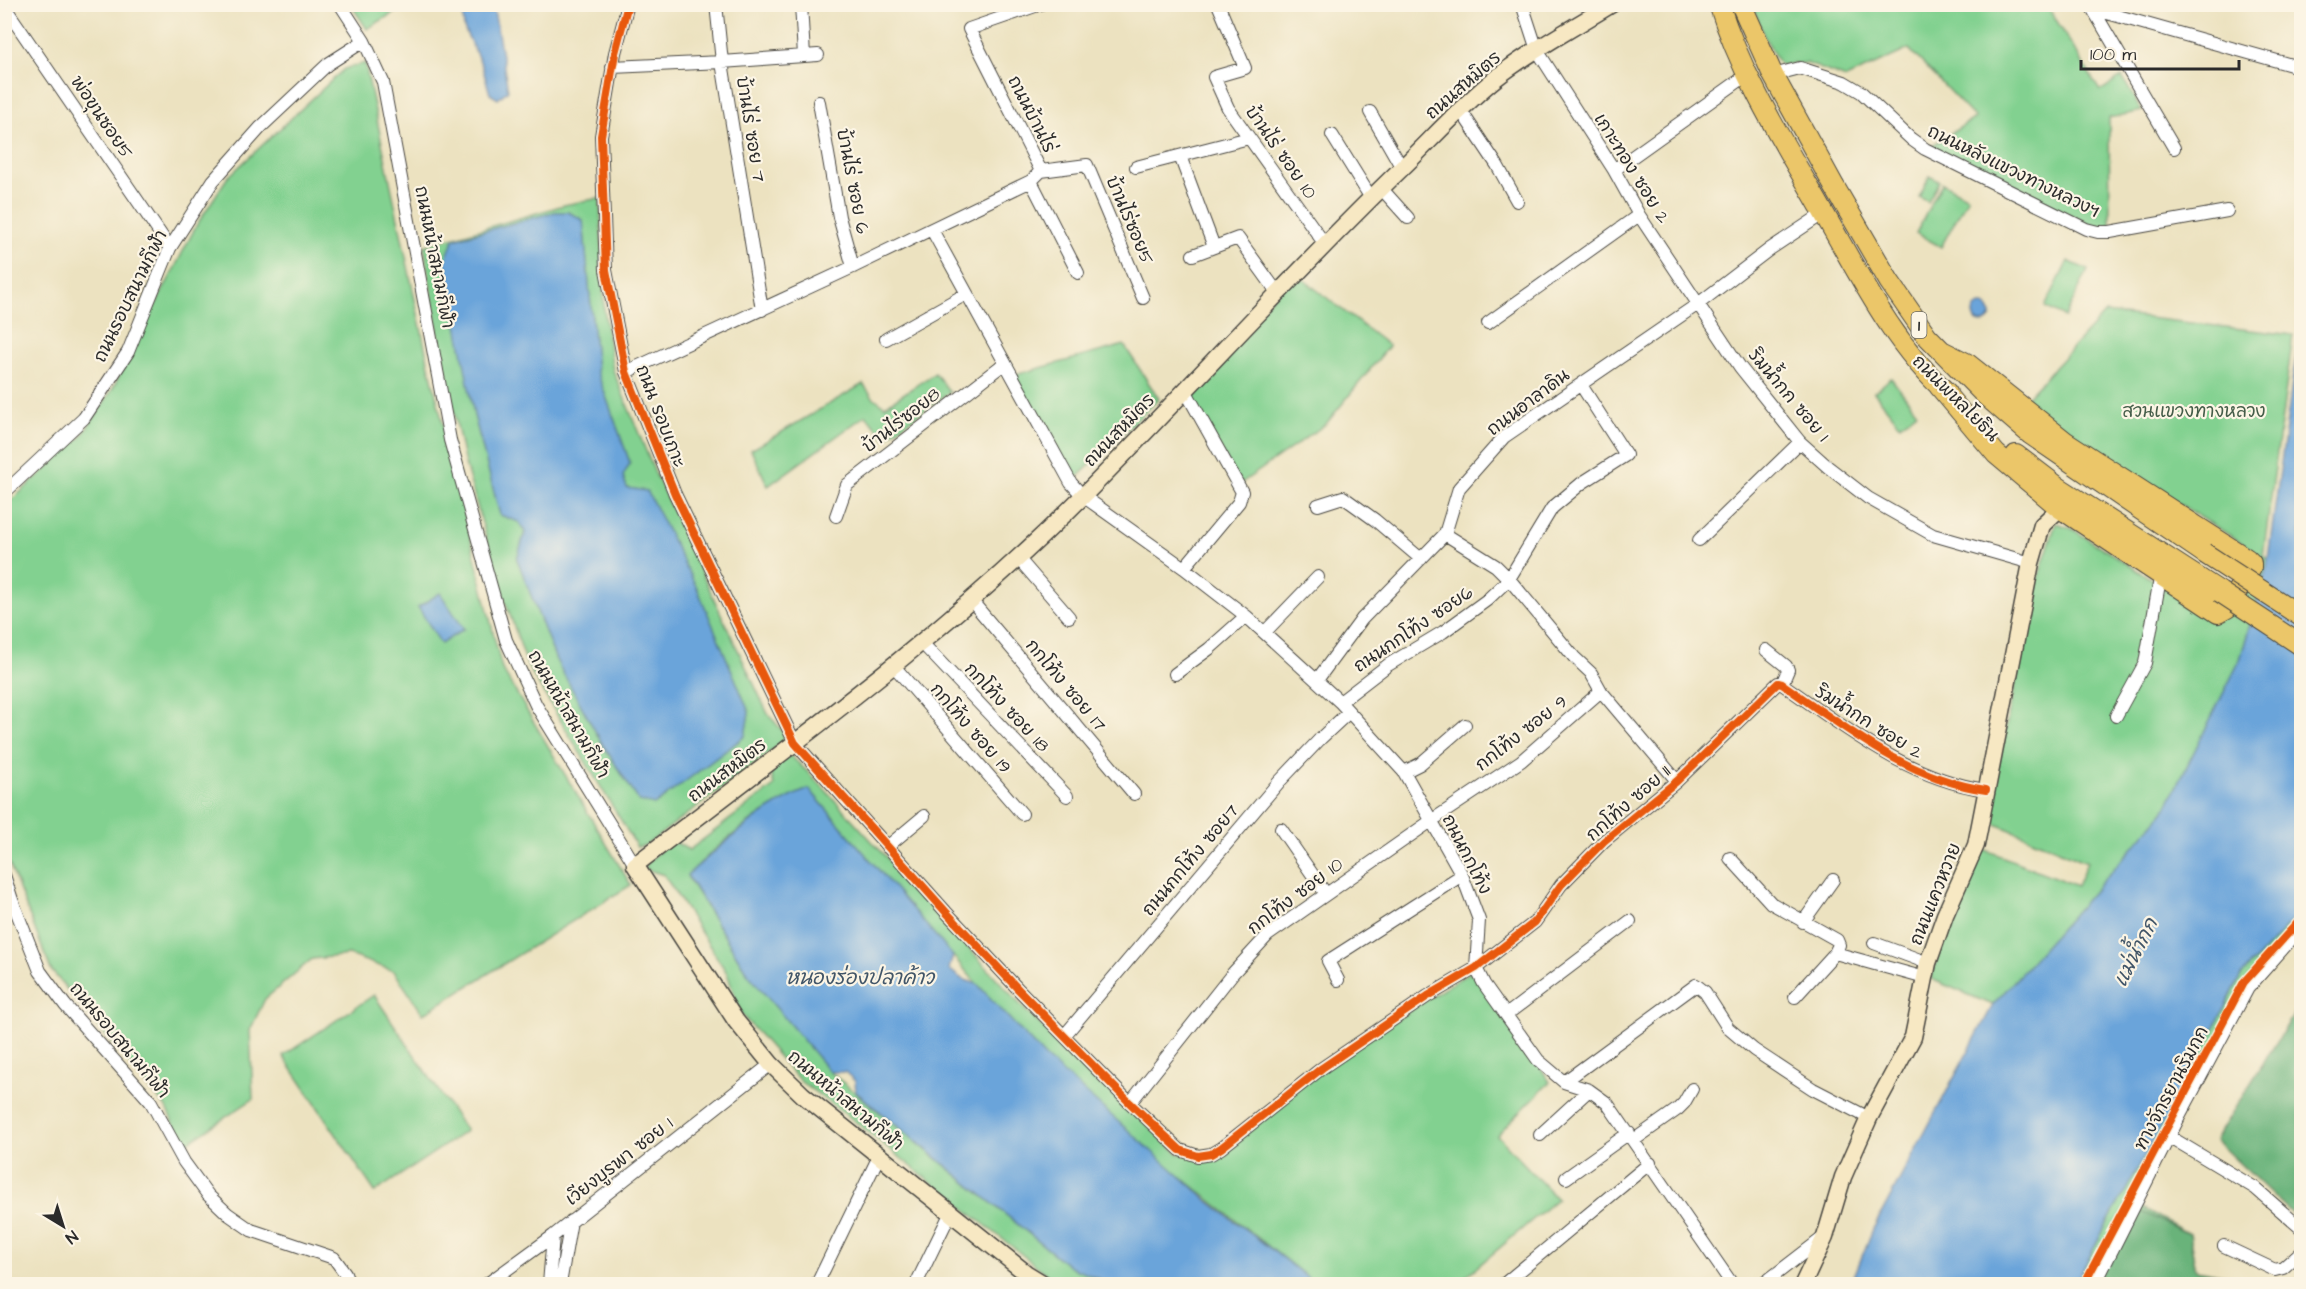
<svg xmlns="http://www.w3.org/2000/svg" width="2306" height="1289" viewBox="0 0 2306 1289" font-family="'Architects Daughter','Playpen Sans Thai',sans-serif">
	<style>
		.green { fill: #82d190; stroke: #567e5e; stroke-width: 1.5; fill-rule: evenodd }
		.forest { fill: #69b37a; stroke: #4a6f52; stroke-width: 1.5 }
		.water { fill: #6aa4da; stroke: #4a6882; stroke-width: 1.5 }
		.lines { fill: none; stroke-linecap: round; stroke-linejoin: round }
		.street-casing { stroke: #484641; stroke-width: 14 }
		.secondary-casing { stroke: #484641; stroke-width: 19 }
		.primary-casing { stroke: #484641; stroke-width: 22 }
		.street { stroke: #fff; stroke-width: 12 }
		.secondary { stroke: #f7e8c3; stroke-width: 16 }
		.primary { stroke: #ebc669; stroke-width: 20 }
		.primary-bridge-casing { stroke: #484641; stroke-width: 22; stroke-linecap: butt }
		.primary-bridge { stroke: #ebc669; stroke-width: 20 }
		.cycleway-casing { stroke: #fcf5e5; stroke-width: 11 }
		.cycleway { stroke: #e8590c; stroke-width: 8 }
		.labels { text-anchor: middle; stroke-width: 4.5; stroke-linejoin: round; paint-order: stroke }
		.shield { fill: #fcf5e5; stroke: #6a6863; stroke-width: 1.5 }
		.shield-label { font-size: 16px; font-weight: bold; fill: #2b2b2b }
		.street-label { font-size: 18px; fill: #2b2b2b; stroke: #fcf5e5 }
		.park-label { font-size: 18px; fill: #455d49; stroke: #fcf5e5 }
		.water-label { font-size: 20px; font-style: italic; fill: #415568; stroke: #fcf5e5 }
	</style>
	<rect width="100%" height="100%" fill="#fcf5e5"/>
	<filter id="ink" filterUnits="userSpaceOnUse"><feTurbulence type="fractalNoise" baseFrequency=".0167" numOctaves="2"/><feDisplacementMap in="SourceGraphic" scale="12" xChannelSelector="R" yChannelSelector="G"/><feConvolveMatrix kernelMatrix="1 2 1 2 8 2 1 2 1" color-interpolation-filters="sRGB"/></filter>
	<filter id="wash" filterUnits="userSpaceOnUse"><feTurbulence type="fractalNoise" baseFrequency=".008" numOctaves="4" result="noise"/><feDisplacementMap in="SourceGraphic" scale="24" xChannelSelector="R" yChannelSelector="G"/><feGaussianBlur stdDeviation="1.35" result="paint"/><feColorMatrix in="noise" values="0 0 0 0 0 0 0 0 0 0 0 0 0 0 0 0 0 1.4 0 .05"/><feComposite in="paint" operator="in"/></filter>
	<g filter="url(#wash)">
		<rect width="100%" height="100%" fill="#ece2c0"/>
		<path class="green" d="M1760 4 2047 5 2100 91 2122 77 2142 111 2109 118 2110 226 2097 228 1928 148 1975 118 1909 49 1846 78 1806 63 1780 65 1763 34 1753 6Z
			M351 5H407L367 29Z
			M365 63 429 366 502 669 631 885 423 1014 394 971 349 955 312 959 265 999 250 1030 253 1099 184 1145 165 1106 51 970 5 853 4 507 81 437 112 390 196 226 227 178 344 69Z
			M1930 176 1939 181 1928 202 1919 197Z
			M1942 183 1968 197 1941 247 1916 233Z
			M600 198 604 309 613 370 655 473 768 714 786 735V740L646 845 637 847 528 667 501 589 464 460 439 339 424 246 564 205ZM555 212H568L583 220 597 372 630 463 623 476 627 488 647 491 697 588 749 712 745 736 654 805 639 800 603 745 556 660 517 559 525 532 519 522 500 515 474 415 454 239Z
			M2068 261 2088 270 2065 317 2045 307Z
			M1295 273 1389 346 1326 424 1240 484 1185 390Z
			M2105 313 2293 335 2263 556 2268 559 2267 565 2240 660 2164 812 1993 1005 1931 979 1945 929 1983 849 2077 886 2087 862 1989 821 1995 778 2038 578 2056 523 2069 527 2216 620 2255 562 2252 549 2069 436 2024 400Z
			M1124 345 1159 399 1071 483 1011 376Z
			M935 373 950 392 885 438 866 415 768 486 751 450 863 384 873 397 885 406Z
			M1891 378 1917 412 1900 425 1874 392Z
			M790 755 820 784 1027 1012 1179 1154 1215 1152 1322 1067 1476 968 1550 1082 1497 1135 1557 1199 1457 1284H1316L1175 1172 1045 1057 977 984 809 789C767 805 719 843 687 876L748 974 830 1072 1070 1267 1112 1284H1059L843 1112 801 1082 740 1013 727 973 664 875 645 869 647 863 672 840 689 850 774 786 770 769Z
			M2301 911V921L2245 983 2134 1203 2189 1234 2196 1270 2269 1284H2075L2104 1229 2182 1090 2241 976Z
			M374 995 466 1131 375 1192 283 1056Z"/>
		<path class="forest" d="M2301 1003V1222L2215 1140Z
			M2134 1208 2189 1234 2196 1270 2269 1284H2095Z"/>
		<path class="water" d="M462 5H493L508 90 498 99 490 94 482 66 464 28Z
			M555 212H568L583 220 597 372 630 463 623 476 627 488 647 491 697 588 749 712 745 736 654 805 639 801 603 745 556 660 517 559 525 532 519 522 500 515 474 415 445 261 454 239Z
			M1973 314a9 9 0 1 1 18 0a9 9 0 1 1-18 0Z
			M2301 329V911L2241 976 2182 1090 2104 1229 2075 1284H1851L1873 1229 1993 1005 2164 812 2240 660 2267 565 2293 376Z
			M440 593 464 629 441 644 418 607Z
			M809 789 953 956 949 969 962 979 977 984 1045 1057 1206 1199 1316 1284H1112L1070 1267 856 1092 855 1081 845 1072H830L748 974 687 875C725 843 763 806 809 789Z"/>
	</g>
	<g filter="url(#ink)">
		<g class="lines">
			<defs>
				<path id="street" d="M340 4 364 41 383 82 450 440 506 640 536 705 635 865
					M628 4 615 53 601 136 606 270 626 372 675 494 795 743 946 912 1019 990 1130 1103 1180 1150 1198 1156 1211 1154 1221 1148 1322 1068 1428 996 1476 968 1535 922 1561 885 1604 841 1677 781 1778 683 1782 684C1846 728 1908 779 1986 790
					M716 4 722 62 818 55
					M801 4 804 56
					M1218 4 1245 68 1214 77 1228 108 1324 243
					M1522 4 1537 50 1614 170 1639 215 1740 367 1800 442 1828 467 1868 498 1933 535 2031 563
					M4 6 170 248
					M2091 6 2174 148
					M2093 9 2302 68
					M612 67 722 62 762 310
					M1773 75 1800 68 1844 82 1861 92 1911 139 1925 149 2086 229 2098 232H2110L2227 211
					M819 102 839 217 853 267
					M1461 111 1497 165 1517 201
					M1370 112 1402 168
					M1332 135 1371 198
					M1180 156 1214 247
					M1136 167 1249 138
					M1614 170 1747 75
					M1041 171 1087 165 1143 298
					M1031 181 1078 273
					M1381 188 1408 218
					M932 230 1071 483 1083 496 1184 568 1246 616 1340 702 1404 772 1462 875 1479 920 1476 968 1484 984 1538 1060 1564 1082 1589 1090 1607 1103 1732 1284
					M1193 255 1238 238 1277 292
					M1488 323 1639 215
					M886 339 966 294
					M626 372 853 267 1031 181 1041 171 969 29 1041 4
					M4 493 84 418 128 352 170 248 213 181 261 127 328 64 364 41
					M1318 505 1343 497 1375 520 1421 559
					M836 516 847 485 1005 363
					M1445 534 1496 566 1509 579 1574 657 1591 673 1601 691 1677 781
					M1699 540 1800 442
					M1018 558 1069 617
					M1184 568 1239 502 1242 492 1185 390
					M970 599 1134 794
					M1265 632 1318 577
					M921 642 1067 796
					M1766 650 1786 666 1788 670 1782 684
					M893 665 1022 814
					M1175 674 1209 649 1246 616
					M1317 680 1362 619 1445 534 1459 488 1504 437 1698 304 1770 249 1824 213
					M1340 702 1388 665 1443 632 1487 600 1509 579 1552 508 1582 483 1626 455 1581 385
					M2116 716 2145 663 2161 573
					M1404 772 1420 764 1465 725
					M1281 829 1326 894
					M887 847 924 816
					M1730 858 1771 903 1837 940 1839 945 1835 953 1925 978
					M4 875 12 900 40 971 65 1005 151 1102 184 1162 208 1195 228 1214 251 1230 334 1258 345 1273 349 1284
					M1803 922 1833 880
					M1874 943 1928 963
					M1338 980 1328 961 1462 875
					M1795 997 1835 953
					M1506 1015 1630 921
					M1064 1036 1279 782 1321 738 1349 712
					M1564 1082 1696 985 1705 992 1728 1028 1754 1050 1813 1089 1869 1118
					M1130 1103 1233 973 1268 935 1431 821 1521 761 1601 691
					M1540 1135 1589 1090
					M2170 1137 2255 1188 2302 1229
					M1634 1140 1678 1109 1684 1103 1692 1089
					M1566 1178 1629 1133
					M2224 1246 2275 1270 2283 1268 2302 1251
					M487 1284 553 1236 771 1064
					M549 1284 553 1236
					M560 1284 571 1221
					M817 1284 880 1154
					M916 1284 951 1212
					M1020 1284 1026 1273
					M1504 1284 1650 1163
					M1763 1284 1824 1237
					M2095 1284 2178 1119 2248 988 2302 927"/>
				<path id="secondary" d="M1044 1284 1026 1273 803 1095 771 1064 736 1021 635 865C789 747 948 632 1085 494 1192 386 1292 274 1401 169 1432 139 1462 105 1496 78 1532 50 1573 28 1612 4
					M1803 1284 1825 1237 1843 1177 1869 1118 1913 1037 1928 963 1945 915 1976 845 2031 563 2042 525 2060 508"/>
				<path id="primary" d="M1719 4C1743 80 1787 148 1826 217 1861 278 1894 345 1947 393
					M1741 4 1773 75 1834 186 1889 281 1927 336 1985 395 2030 434 2204 553
					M1939 386 1996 454 2060 508 2218 613 2227 608 2251 568V563L2247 559 2066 442 1968 364 1942 351
					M2016 455 2058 487 2220 592"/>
			</defs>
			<use href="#street" class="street-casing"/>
			<use href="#secondary" class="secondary-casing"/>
			<use href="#primary" class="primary-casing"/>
			<use href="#street" class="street"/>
			<use href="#secondary" class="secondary"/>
			<use href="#primary" class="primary"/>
			<defs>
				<path id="primary-bridge" d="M2204 553 2302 617
					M2220 592 2302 646"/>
			</defs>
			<use href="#primary-bridge" class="primary-bridge-casing"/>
			<use href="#primary-bridge" class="primary-bridge"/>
			<defs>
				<path id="cycleway" d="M628 4 615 53 601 136 606 270 626 372 675 494 795 743 946 912 1019 990 1130 1103 1180 1150 1198 1156 1211 1154 1221 1148 1322 1068 1428 996 1476 968 1535 922 1561 885 1604 841 1677 781 1778 683 1782 684C1846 728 1908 779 1986 790
					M2084 1284 2244 982 2302 918"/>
			</defs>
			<use href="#cycleway" class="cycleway-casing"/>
			<use href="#cycleway" class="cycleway"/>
		</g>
	</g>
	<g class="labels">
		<rect class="shield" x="1911.5" y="312" width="15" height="26" rx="4.5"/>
		<g class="shield-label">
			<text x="1919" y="331">1</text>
		</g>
		<g class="street-label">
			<text transform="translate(1463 85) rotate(-41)" y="6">ถนนสหมิตร</text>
			<text transform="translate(1032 114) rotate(63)" y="6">ถนนบ้านไร่</text>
			<text transform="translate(102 117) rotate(56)" y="6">พ่อขุนซอย5</text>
			<text transform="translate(751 129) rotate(81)" y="6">บ้านไร่ ซอย 7</text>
			<text transform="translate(1281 152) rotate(55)" y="6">บ้านไร่ ซอย 10</text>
			<text transform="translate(1632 168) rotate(58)" y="6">เกาะทอง ซอย 2</text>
			<text transform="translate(2014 171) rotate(26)" y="6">ถนนหลังแขวงทางหลวงฯ</text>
			<text transform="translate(853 181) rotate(79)" y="6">บ้านไร่ ซอย 6</text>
			<text transform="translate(1130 220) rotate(67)" y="6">บ้านไร่ซอย5</text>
			<text transform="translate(435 257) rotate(79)" y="6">ถนนหน้าสนามกีฬา</text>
			<text transform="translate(130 296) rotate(-64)" y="6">ถนนรอบสนามกีฬา</text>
			<text transform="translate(1789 395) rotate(50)" y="6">ริมน้ำกก ซอย 1</text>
			<text transform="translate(1956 398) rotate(45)" y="6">ถนนพหลโยธิน</text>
			<text transform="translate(1528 402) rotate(-37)" y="6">ถนนอาลาดิน</text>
			<text transform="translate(661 416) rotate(69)" y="6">ถนน รอบเกาะ</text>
			<text transform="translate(901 420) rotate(-38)" y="6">บ้านไร่ซอย8</text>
			<text transform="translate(1119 430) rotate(-46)" y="6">ถนนสหมิตร</text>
			<text transform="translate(1413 629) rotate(-34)" y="6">ถนนกกโท้ง ซอย6</text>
			<text transform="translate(1066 685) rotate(50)" y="6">กกโท้ง ซอย 17</text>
			<text transform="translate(1007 707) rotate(47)" y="6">กกโท้ง ซอย 18</text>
			<text transform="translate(569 714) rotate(60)" y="6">ถนนหน้าสนามกีฬา</text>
			<text transform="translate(1869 722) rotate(32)" y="6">ริมน้ำกก ซอย 2</text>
			<text transform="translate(971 728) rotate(49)" y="6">กกโท้ง ซอย 19</text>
			<text transform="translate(1521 733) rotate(-38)" y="6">กกโท้ง ซอย 9</text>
			<text transform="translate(727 770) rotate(-37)" y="6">ถนนสหมิตร</text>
			<text transform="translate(1628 803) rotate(-41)" y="6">กกโท้ง ซอย 11</text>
			<text transform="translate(1467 854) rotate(63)" y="6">ถนนกกโท้ง</text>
			<text transform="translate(1190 860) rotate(-50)" y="6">ถนนกกโท้ง ซอย7</text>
			<text transform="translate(1935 894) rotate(-68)" y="6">ถนนแควหวาย</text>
			<text transform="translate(1295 896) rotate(-37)" y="6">กกโท้ง ซอย 10</text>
			<text transform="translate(120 1040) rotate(50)" y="6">ถนนรอบสนามกีฬา</text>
			<text transform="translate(2171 1088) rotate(-62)" y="6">ทางจักรยานริมกก</text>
			<text transform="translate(846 1100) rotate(40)" y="6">ถนนหน้าสนามกีฬา</text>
			<text transform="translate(619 1161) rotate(-38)" y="6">เวียงบูรพา ซอย 1</text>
		</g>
		<g class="park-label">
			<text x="2194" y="417">สวนแขวงทางหลวง</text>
		</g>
		<g class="water-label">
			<text transform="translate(2135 952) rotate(-63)" y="7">แม่น้ำกก</text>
			<text x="860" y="984">หนองร่องปลาค้าว</text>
		</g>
	</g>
	<rect width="2306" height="1289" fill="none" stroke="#fcf5e5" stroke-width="24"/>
	<g transform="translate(63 1226) rotate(142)" stroke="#fcf5e5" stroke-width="4.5" paint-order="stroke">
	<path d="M0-4.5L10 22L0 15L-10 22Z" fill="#2b2b2b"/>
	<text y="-9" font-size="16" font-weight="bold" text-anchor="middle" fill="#2b2b2b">N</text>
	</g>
	<path d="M2081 60v9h158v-9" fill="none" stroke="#2b2b2b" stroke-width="3"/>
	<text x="2090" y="60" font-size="18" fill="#2b2b2b" stroke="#fcf5e5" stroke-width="4.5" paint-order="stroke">100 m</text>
</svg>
